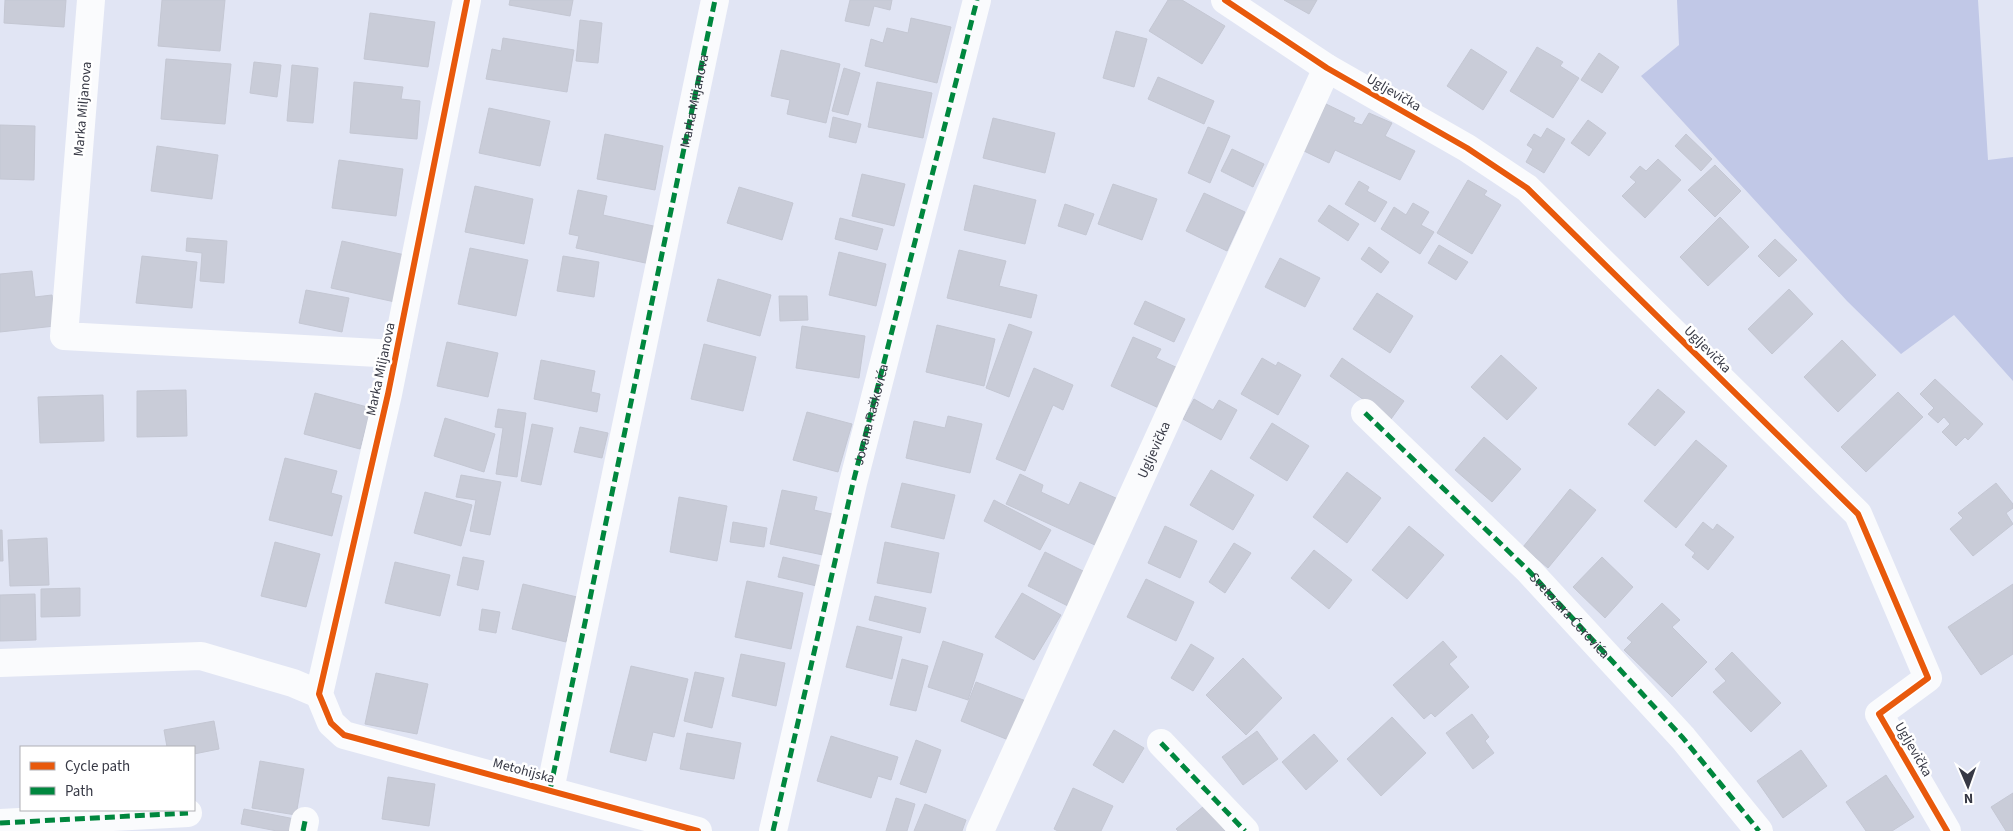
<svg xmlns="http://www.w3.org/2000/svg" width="2013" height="831" viewBox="0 0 2013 831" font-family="'Source Sans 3',sans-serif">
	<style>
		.green { fill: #c1c8e7 }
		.building { fill: #c9ccd8; stroke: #c4c7d3 }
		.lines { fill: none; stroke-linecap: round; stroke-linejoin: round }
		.minor { stroke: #fafbfd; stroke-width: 28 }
		.quiet { stroke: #00873e; stroke-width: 5; stroke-dasharray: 10 5; stroke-linecap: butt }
		.cycleway-casing { stroke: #fff; stroke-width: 9 }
		.cycleway { stroke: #e8590c; stroke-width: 6 }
		.labels { text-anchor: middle; stroke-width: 5; stroke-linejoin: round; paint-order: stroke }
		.street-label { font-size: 14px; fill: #373945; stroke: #fff }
	</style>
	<rect width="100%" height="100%" fill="#e1e5f4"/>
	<path class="green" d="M1677 0H1978L1988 160 2013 157V381L1954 315 1901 354 1847 301 1641 76 1679 45Z"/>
	<path class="building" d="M5 0H66L64 27 4 23Z
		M162 0H225L220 51 158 46Z
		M510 0H573L570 16 509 5Z
		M850 0H892L890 10 874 6 869 26 845 21Z
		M1168 0H1182L1225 26 1202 64 1149 31Z
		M1284 0H1317L1309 14Z
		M370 13 435 22 428 67 364 59Z
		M911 18 951 27 937 83 865 66 871 39 883 43 887 28 908 33Z
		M580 20 602 23 598 63 576 61Z
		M1116 31 1147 39 1134 87 1103 78Z
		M503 38 574 50 567 92 486 79 492 49 501 51Z
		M1537 47 1563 62 1560 66 1579 78 1553 118 1510 91Z
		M1471 49 1507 72 1483 110 1447 86Z
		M781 50 840 64 826 123 787 114 790 100 771 96Z
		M1599 53 1619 67 1602 93 1581 80Z
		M166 59 231 64 225 124 161 119Z
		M254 62 281 65 277 97 250 93Z
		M292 65 318 68 313 123 287 121Z
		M844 68 860 73 848 115 832 111Z
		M1158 77 1214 101 1204 124 1148 99Z
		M354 82 403 87 401 99 420 101 417 139 350 133Z
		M877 82 932 93 923 138 868 127Z
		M1326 104 1355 118 1353 122 1362 125 1369 113 1392 123 1385 136 1415 151 1400 180 1335 150 1329 163 1304 151Z
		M489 108 550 121 540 166 479 153Z
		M833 117 861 124 856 143 829 137Z
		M993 118 1055 133 1045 173 983 158Z
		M1588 120 1606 133 1589 156 1571 143Z
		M0 125 35 126 34 180 0 179Z
		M1208 127 1230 136 1210 183 1188 173Z
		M1547 128 1565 139 1544 173 1526 162 1533 149 1527 145 1534 134 1541 138Z
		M605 134 663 146 655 190 597 179Z
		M1686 134 1712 159 1701 171 1675 146Z
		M157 146 218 155 212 199 151 191Z
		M1232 149 1264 164 1253 187 1221 171Z
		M1658 159 1681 180 1645 218 1622 196 1636 182 1630 177 1640 166 1646 171Z
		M339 160 403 169 396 216 332 208Z
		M1715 165 1741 191 1715 217 1688 190Z
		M862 174 905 184 894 226 852 216Z
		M1468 180 1487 191 1484 195 1501 205 1472 254 1437 233Z
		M1359 181 1369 187 1367 191 1387 202 1375 222 1345 204Z
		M1113 184 1157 199 1142 240 1098 224Z
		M974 185 1036 200 1025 244 964 230Z
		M475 186 533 199 524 244 465 232Z
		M739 187 793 203 782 240 727 223Z
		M578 190 607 196 603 215 658 227 650 264 576 248 579 236 569 234Z
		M1204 193 1245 212 1227 251 1186 231Z
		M1413 203 1429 212 1421 225 1434 232 1420 254 1381 229 1394 207 1406 215Z
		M1065 204 1094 214 1086 235 1058 226Z
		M1329 205 1359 224 1348 241 1318 221Z
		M1720 217 1749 247 1708 286 1680 257Z
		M840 218 883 229 877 250 835 239Z
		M187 238 227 241 224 283 200 281 202 253 186 251Z
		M1775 239 1797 260 1779 277 1758 256Z
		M342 241 405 255 395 302 331 288Z
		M1439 245 1468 262 1456 280 1428 263Z
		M1369 247 1389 262 1381 273 1361 259Z
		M470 248 528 260 516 316 458 304Z
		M959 250 1006 261 999 286 1037 295 1031 318 947 298Z
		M839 252 886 264 876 306 829 295Z
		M142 256 197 262 192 308 136 303Z
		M563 256 599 262 594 297 557 291Z
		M1280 258 1320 278 1305 307 1265 287Z
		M32 271 35 297 52 295 55 326 0 332V274Z
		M718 279 771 295 760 336 707 321Z
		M1789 289 1813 314 1772 354 1748 329Z
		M306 290 349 298 342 332 299 323Z
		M1377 293 1413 316 1390 353 1353 329Z
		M779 296H807L808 320 780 321Z
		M1145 301 1185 319 1174 342 1134 324Z
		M1009 324 1032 332 1009 397 986 388Z
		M937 325 995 339 984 386 926 372Z
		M802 326 865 336 859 378 796 368Z
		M1133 337 1161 349 1156 358 1180 369 1161 409 1111 386Z
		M1842 340 1876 375 1838 412 1804 377Z
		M447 342 498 353 488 397 437 386Z
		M704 344 756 357 743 411 691 399Z
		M1501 355 1537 388 1507 420 1471 387Z
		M1262 358 1276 366 1278 362 1301 375 1278 415 1241 394Z
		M1342 358 1404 401 1391 419 1330 376Z
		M541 360 595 371 591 392 600 394 597 412 534 399Z
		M1034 368 1073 385 1063 410 1053 405 1025 471 996 459Z
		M1935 379 1983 424 1968 440 1965 437 1956 446 1942 432 1950 424 1944 417 1938 423 1928 414 1934 408 1920 394Z
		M1658 389 1685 412 1655 446 1628 424Z
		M186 390 187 436 137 437V391Z
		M1898 392 1923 417 1866 472 1841 447Z
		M315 393 371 408 360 449 304 434Z
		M103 395 104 441 40 443 38 397Z
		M1194 399 1213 410 1219 400 1237 410 1221 440 1183 419Z
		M498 409 526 413 517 477 496 474 503 428 495 427Z
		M807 412 852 424 838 472 793 460Z
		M948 416 982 424 970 473 906 458 914 421 945 428Z
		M445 418 495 434 484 472 434 456Z
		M1272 423 1309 446 1287 481 1250 458Z
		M532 424 553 428 541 485 521 481Z
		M580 427 608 433 602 458 574 452Z
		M1484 437 1521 469 1492 502 1455 470Z
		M1696 440 1727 466 1676 528 1644 501Z
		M285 458 337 471 331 493 342 496 332 536 269 520Z
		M1211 470 1254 495 1233 530 1190 505Z
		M1347 472 1381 498 1347 543 1313 517Z
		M1020 474 1043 485 1041 492 1069 505 1080 482 1118 499 1097 546 1006 504Z
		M461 475 501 482 490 535 470 531 476 500 456 497Z
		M902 483 955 495 944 539 891 527Z
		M1996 483 2013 504V508L2006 513 2013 524 1973 556 1950 529 1963 518 1958 513Z
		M1570 489 1596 510 1548 568 1523 547Z
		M782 490 817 497 814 510 832 514 823 555 770 544Z
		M425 492 472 505 461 546 414 533Z
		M679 497 727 506 717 561 670 552Z
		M994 500 1051 530 1040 550 984 521Z
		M733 522 767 528 764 547 730 542Z
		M1703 522 1713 530 1717 524 1734 537 1708 570 1692 557 1695 553 1685 545Z
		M1165 526 1197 541 1180 578 1148 563Z
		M1409 526 1444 555 1407 599 1372 570Z
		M0 530H2L3 561H0Z
		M47 538 49 585 10 586 8 540Z
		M275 542 320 554 306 607 261 596Z
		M885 542 939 553 931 593 877 583Z
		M1234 543 1251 553 1225 593 1209 582Z
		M1314 550 1352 580 1329 609 1291 578Z
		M1045 552 1087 573 1070 607 1028 586Z
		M463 557 484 561 478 590 457 585Z
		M783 557 826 567 821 587 778 577Z
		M1602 557 1633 587 1605 618 1573 587Z
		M395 562 450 575 440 616 385 603Z
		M1146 579 1194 602 1176 641 1127 617Z
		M747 581 803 593 791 649 735 637Z
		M523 584 577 597 566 642 512 629Z
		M2013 584V654L1981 675 1948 627Z
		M80 588V616L41 617V589Z
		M1022 593 1061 615 1034 660 995 637Z
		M35 594 36 640 0 641V595Z
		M875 596 926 608 920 633 869 620Z
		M1662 603 1680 620 1672 627 1707 662 1672 697 1624 650 1632 642 1627 638Z
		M482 609 500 612 496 633 479 630Z
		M857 626 902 637 892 679 846 667Z
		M943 641 983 654 968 700 928 687Z
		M1443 641 1457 657 1449 664 1469 687 1435 717 1431 713 1424 719 1393 685Z
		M1191 644 1214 658 1193 691 1171 678Z
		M1732 652 1781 703 1751 732 1713 692 1726 681 1715 669Z
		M741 654 785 663 776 706 732 696Z
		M1243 658 1282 698 1246 735 1206 695Z
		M902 659 928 666 916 711 890 705Z
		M631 666 688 679 674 737 653 732 646 761 610 752Z
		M695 672 724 678 712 728 684 721Z
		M376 673 428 684 417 734 365 724Z
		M976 682 1026 701 1011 741 961 721Z
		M1472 714 1489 737 1485 741 1494 753 1473 769 1446 733Z
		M1392 717 1426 753 1381 796 1347 759Z
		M214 721 219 749 194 754V747H167L164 730Z
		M1114 730 1144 748 1123 783 1093 765Z
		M1257 731 1278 759 1243 785 1222 757Z
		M687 733 741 743 734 779 680 769Z
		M1314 734 1338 761 1306 790 1282 762Z
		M831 736 898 757 891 780 878 776 871 798 817 781Z
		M916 740 941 750 926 793 900 784Z
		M1801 750 1827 786 1783 818 1757 781Z
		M260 761 304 769 296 815 252 808Z
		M1886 775 1914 817 1892 831H1866L1846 802Z
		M388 777 435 784 429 826 382 819Z
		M1073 788 1113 806 1101 831H1058L1054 829Z
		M2013 793V831H2006L1991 807Z
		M896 798 915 804 907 831H886Z
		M925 804 966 820 962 831H914Z
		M1204 806 1225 831H1178L1176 829Z
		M244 809 300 820 297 831H277L241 824Z"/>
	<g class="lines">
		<g class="minor">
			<path d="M91 0 64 336 396 354"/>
			<path d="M467 0 388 394 319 694 331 723 344 735 698 831"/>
			<path d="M1225 0 1327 68 1467 148 1527 188 1858 514 1928 678 1879 714 1947 831"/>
			<path d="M1365 413 1529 571 1683 738 1759 831"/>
			<path d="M0 663 201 656 293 683 319 694"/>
			<path d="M1161 743 1245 831"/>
			<path id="s1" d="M550 790 715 0"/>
			<path d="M0 823 188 813"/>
			<path d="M303 831 305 821"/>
			<path id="s2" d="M773 831 853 483 977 0"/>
			<path id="s3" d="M980 831 1327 68"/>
		</g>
		<g class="quiet">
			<path id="s4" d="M1365 413 1529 571 1683 738 1759 831"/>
			<path d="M1161 743 1245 831"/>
			<path d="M550 790 715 0"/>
			<path d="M0 823 188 813"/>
			<path d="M303 831 305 821"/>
			<path d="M773 831 853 483 977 0"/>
		</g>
		<defs>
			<path id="cycleway" d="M467 0 388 394 319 694 331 723 344 735 698 831
				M1225 0 1327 68 1467 148 1527 188 1858 514 1928 678 1879 714 1947 831"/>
		</defs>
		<use href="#cycleway" class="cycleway-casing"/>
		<use href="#cycleway" class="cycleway"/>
	</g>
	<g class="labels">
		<g class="street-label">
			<text transform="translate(1394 92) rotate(30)" y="5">Ugljevička</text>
			<text dy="5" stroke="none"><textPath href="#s1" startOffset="704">Marka Miljanova</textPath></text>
			<text transform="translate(82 109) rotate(-85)" y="5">Marka Miljanova</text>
			<text transform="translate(1708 349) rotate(45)" y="5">Ugljevička</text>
			<text transform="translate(380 369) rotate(-78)" y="5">Marka Miljanova</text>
			<text dy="5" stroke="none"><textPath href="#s2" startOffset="428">Jovana Raškovića</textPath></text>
			<text dy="5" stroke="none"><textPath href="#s3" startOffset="419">Ugljevička</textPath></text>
			<text dy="5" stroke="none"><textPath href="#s4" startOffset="288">Svetozara Ćorovića</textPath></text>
			<text transform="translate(1914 749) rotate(60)" y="5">Ugljevička</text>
			<text transform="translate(524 770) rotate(15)" y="5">Metohijska</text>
		</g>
	</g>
	<rect x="20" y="746" width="175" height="65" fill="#ffffff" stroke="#afb0b5"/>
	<rect x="30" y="762" width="25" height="8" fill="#e8590c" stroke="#afb0b5"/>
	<text x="65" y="771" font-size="15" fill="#373945">Cycle path</text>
	<rect x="30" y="787" width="25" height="8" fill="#00873e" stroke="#afb0b5"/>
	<text x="65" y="796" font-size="15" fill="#373945">Path</text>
	<g transform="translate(1968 786) rotate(178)" stroke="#ffffff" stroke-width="4" paint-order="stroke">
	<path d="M0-4L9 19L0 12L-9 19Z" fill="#373945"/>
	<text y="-8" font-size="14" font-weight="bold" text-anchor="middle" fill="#373945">N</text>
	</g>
</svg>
